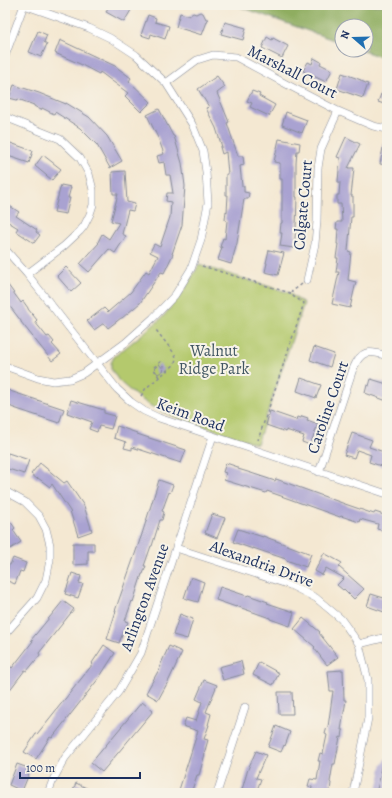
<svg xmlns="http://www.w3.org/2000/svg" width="392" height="798" viewBox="0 0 392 798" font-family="Alegreya,serif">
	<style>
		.green { fill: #b4c96d; stroke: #687c66 }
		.forest { fill: #8fad60; stroke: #556e5f }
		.building { fill: #a9a2d1 }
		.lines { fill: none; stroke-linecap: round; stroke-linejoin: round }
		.street-casing { stroke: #888c98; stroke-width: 8 }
		.path { stroke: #888c98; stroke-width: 1.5; stroke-dasharray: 3 3; stroke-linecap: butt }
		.street { stroke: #fff; stroke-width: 7 }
		.labels { text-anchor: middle; stroke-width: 4; stroke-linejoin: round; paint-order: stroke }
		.street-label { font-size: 16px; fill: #1b2f5e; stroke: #f7f3e8 }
		.park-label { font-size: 16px; fill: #415662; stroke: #f7f3e8 }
	</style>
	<rect width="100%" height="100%" fill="#f7f3e8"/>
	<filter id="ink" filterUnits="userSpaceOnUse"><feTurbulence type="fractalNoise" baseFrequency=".025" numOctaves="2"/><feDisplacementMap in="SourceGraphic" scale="8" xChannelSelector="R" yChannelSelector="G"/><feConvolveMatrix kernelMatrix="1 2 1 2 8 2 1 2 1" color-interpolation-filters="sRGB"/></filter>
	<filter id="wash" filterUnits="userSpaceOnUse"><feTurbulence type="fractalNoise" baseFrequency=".012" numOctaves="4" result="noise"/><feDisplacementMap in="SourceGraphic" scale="16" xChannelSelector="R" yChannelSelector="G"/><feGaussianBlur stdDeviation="0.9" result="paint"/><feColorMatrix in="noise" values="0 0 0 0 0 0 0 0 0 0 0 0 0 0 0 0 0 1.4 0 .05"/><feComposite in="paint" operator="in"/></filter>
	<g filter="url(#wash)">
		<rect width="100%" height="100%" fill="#f4e8d2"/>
		<path class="green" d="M199 265 290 293 294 297 304 303 257 444 176 417 151 406 135 395 119 381 111 369V363L114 357 162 318 183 292Z"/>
		<path class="forest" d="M235 5H387V59L360 50H366V26H342V43Z"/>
		<g id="blocks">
			<path class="building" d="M109 5H121L131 10 124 22 106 12Z
				M200 12 203 13 206 19H208L202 35 176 27 180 13 189 16 193 13 196 14Z
				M148 15 156 18 155 22 169 26 165 39 151 34 150 38 141 35Z
				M225 22 246 28 243 40 221 34Z
				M38 31 47 35 44 42 47 44 41 57 29 52Z
				M267 37 272 40 273 38 288 46 282 58 262 48Z
				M60 40 115 66 131 78 129 81 151 102 141 112 125 96 128 93 100 72 99 74 80 64 55 53Z
				M314 58 321 62 320 64 332 70 326 82 303 71 308 62 312 64Z
				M342 73 361 80V81L368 84 363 98 337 89Z
				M217 76 225 87 217 93 229 122 227 123 238 156H243L244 165 240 166 242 186H244V192L249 193 248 199H244L237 243 231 264 218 260 222 247H220L223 238 225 239 227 221 225 220 226 211 227 212 228 195H226V174H228L226 152 222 154 220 147H222L216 128 206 108 209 107 198 89Z
				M14 85 39 93 66 104V103L89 117 107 136 122 161 110 168 97 145 80 128 55 112 54 114 42 108 41 110 34 106V105L18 99 17 100 9 98Z
				M252 91 260 94 259 96 275 105 269 116 250 107 252 103 247 101Z
				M381 94 387 96V105L378 102Z
				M159 109 173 136H174L182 163 185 186 182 225 172 254H173L164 273 161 272 140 303 122 318H121L108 328 104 323 94 330 87 321 104 308 108 312 131 292 146 271 149 273 158 256 150 252 154 244 160 247 170 217 171 202 166 201 167 193H173L170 175H166L164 162 159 163 157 156 164 154 159 140 147 115Z
				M286 112 307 120 302 133 282 125Z
				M346 137 360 144 348 168H354L351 196H353V217H351L348 251 351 252 348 280 356 282 350 308 332 304 339 272H336L338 258H336L338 244H337L338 229H336L337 222H342L341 204H337V195H339L340 182H338L340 158 337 157Z
				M279 139 300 143 299 151H297L296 163V197H297L296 227 294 248 280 246 282 233H280L281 223H282V179H280V163L274 162Z
				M5 141 33 151 29 163 5 155Z
				M384 142H387V165L380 164Z
				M43 155 61 169 52 180 35 166Z
				M125 171 127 202 135 204 133 211 128 210 122 234 126 236 115 253 109 249 89 272 80 264 99 243 98 242 102 234 109 239 119 223 111 221 118 194H113L112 172Z
				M61 185 71 187 68 198H70L66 214 54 212Z
				M5 203 19 212 16 216 37 230 36 232 40 235 34 243 16 231 18 228 5 220Z
				M269 250 284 253 278 275 265 272 267 263H266Z
				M66 267 81 283 71 292 57 276Z
				M5 281 21 303 23 301 28 308V309L37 320 35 322 47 337 49 336 54 342 52 344 61 354 52 361 21 322V321L5 300Z
				M314 347 334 354 330 367 310 360Z
				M159 364 164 370 158 374 154 369Z
				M301 378 321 385 316 398 297 391Z
				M371 379 387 384V401L365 393 367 385 369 386Z
				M5 389 13 392 64 409 59 423 14 408 5 404Z
				M71 400 104 410V413L115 416 111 429 99 426 97 432 89 429 92 422 67 413Z
				M270 411 296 420 297 417 301 418 302 416 308 418 307 420 318 424 310 445 302 442 304 436 286 430V432L266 425Z
				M117 426 137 433V434L186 450 181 463 132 447V450L124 448 126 442 114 438Z
				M352 433 372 440 369 447 387 453V468L369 462 371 455 357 450 354 458 344 455Z
				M8 453 29 460 24 474 5 468V462Z
				M40 463 64 483 67 481 84 506 92 531 78 536 70 511 52 484 50 487 38 478 37 479 31 474Z
				M226 463 238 467V469L251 473 275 481 276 479 345 504 374 514 375 512 387 516V532L377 529 378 524 360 519 359 522 341 516 340 517 267 491 266 493 224 480 226 473 223 472Z
				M159 480 173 485 170 493 169 492 162 511 164 512 162 520H160L152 546H151L144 566H146L143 574H142L133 602 132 601 125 621 128 622 125 630H124L119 643 107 639 116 611H115L142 534Z
				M212 514 225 518 217 538 205 533Z
				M10 521 15 528 13 530 21 542 10 549 5 541V525Z
				M238 529 263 537V536L311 554 306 567 286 560V559L253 548V549L233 542Z
				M73 543H94V551H88V564L73 565Z
				M324 553 342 563 339 567 364 589 354 599 344 589 343 590 337 585 344 578 326 568 322 575 315 571Z
				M13 558 26 563 23 572 20 571 15 584 5 580V575L9 565H10Z
				M72 573 81 576 79 583 83 584 78 598 65 594Z
				M191 577 204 582 198 602 184 598Z
				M220 587 247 596 248 595 268 602 267 603 294 612 290 626 270 619V618L236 606V607L216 600Z
				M371 594 387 599V613L367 606Z
				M63 601 74 609 39 653 40 655 27 671 25 670 5 696V673L10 666 12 668 33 641 31 640Z
				M180 614 193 619 187 639 173 635Z
				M303 618 320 632 319 633 338 657 327 665 314 648 315 647 294 629Z
				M104 645 115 653 99 678 52 738 50 737 36 759 24 752 36 734H37L93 664 92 663Z
				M169 646 182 652 169 680 158 700 146 693 161 666H160Z
				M241 661 244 674 223 680 219 667Z
				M259 662 279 673 273 685 253 675Z
				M343 670 344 700H346L341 730H343L342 738 340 737 335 764H333L330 782 331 783 330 791H328V793H311L312 787 308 786 310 779 317 780 320 761H318L320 753 323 754 327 735 325 734 327 727H328L333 691H330L328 671Z
				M204 680 217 685 206 712 211 714 208 725H209L204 739 208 740 204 754H205L199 775H197L191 793H178L198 731 183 726 186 718 196 721 202 702 196 699Z
				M278 692H292L293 714H279Z
				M142 702 153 711 102 772 91 763Z
				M276 726 290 732 285 746 284 745 281 752 268 747Z
				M256 751 266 755 256 778 261 779 256 793H241L248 769Z
				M385 759H387V793H376L381 773 380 772 382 764H383Z
				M17 764 31 769 22 791 9 785Z
				M76 783 97 793H72Z"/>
		</g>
	</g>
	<g filter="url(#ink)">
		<use href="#blocks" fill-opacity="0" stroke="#888c98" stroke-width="1"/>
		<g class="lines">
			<defs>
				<path id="street" d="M5 56 24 5
					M166 83 197 60 213 55 236 57 288 85 338 111 373 126 387 129
					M5 117 60 139 80 158 89 174 93 190V205L90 214 84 226 80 231 64 246 27 274
					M5 249 27 274 117 389 131 402 144 411 159 418 387 494
					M307 280 315 244 317 221 318 168 321 149 338 111
					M5 366 38 378 53 381 70 379 84 373 125 343 153 318 175 295 191 269 201 240 208 203 206 172 203 151 192 124 166 83 136 55 110 38 89 28 24 5
					M319 472 353 369C361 350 368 350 387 356
					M5 491 25 502 39 516 46 529 50 545V560L46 580 37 598 5 634
					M176 548 290 585 316 598 341 619 359 644 368 680V718L353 793
					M359 644 387 637
					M48 793 53 780 65 758 119 691 141 653 213 436
					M217 793 245 707"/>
			</defs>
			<use href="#street" class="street-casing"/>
			<path class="path" d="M202 266 290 293 294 297 304 303 258 440
				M290 293 302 284
				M159 377 153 368 160 362 167 371
				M141 396 146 388 174 365C176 360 177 357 174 353L156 330"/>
			<use href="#street" class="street"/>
		</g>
	</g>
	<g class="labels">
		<g class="street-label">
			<text transform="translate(293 71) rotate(27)" y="6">Marshall Court</text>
			<text transform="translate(302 205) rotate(-85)" y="6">Colgate Court</text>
			<text transform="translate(327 407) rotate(-71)" y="6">Caroline Court</text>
			<text transform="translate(191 414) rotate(20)" y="6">Keim Road</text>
			<text transform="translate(262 563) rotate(20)" y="6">Alexandria Drive</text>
			<text transform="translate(144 597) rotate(-70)" y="6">Arlington Avenue</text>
		</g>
		<g class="park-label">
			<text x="214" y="356">Walnut<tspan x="214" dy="18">Ridge Park</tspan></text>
		</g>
	</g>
	<rect width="392" height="798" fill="none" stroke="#f7f3e8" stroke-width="20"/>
	<g transform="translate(354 38) rotate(290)"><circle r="19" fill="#f7f3e8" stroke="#9fa5b1"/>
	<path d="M0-3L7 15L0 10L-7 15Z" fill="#1f6fb2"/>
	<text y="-6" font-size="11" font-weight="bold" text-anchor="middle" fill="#1b2f5e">N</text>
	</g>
	<path d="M20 772v6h120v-6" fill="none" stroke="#1b2f5e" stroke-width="2"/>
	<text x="26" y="772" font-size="12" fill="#1b2f5e" stroke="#f7f3e8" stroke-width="3" paint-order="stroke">100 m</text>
</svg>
